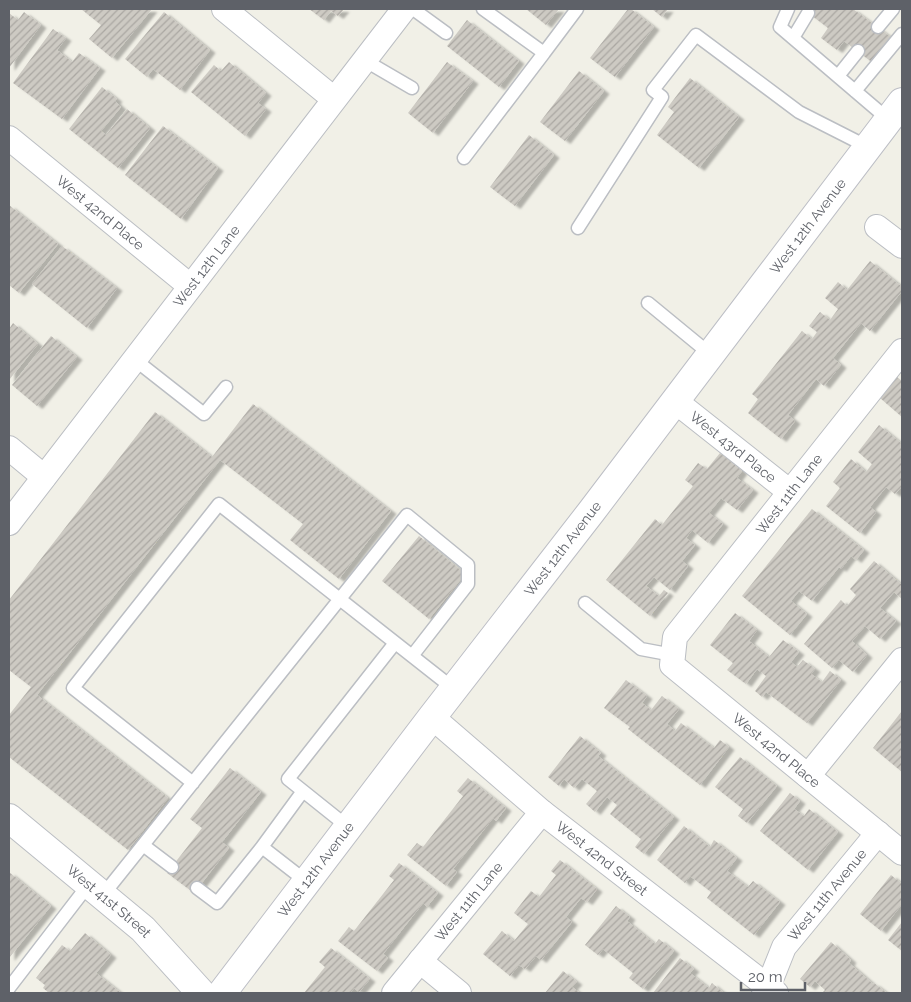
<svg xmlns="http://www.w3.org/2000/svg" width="911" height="1002" viewBox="0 0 911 1002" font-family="Raleway,sans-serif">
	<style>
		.building { fill: url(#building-hatch); filter: url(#shadow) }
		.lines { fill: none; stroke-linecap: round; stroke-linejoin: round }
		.service-casing { stroke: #bbbec3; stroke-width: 15 }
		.minor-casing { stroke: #bbbec3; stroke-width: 26 }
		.tertiary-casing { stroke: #bbbec3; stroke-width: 30 }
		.secondary-casing { stroke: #bcbec5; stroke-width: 30 }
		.service { stroke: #fff; stroke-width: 12 }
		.minor { stroke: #fff; stroke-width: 24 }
		.tertiary { stroke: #fff; stroke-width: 28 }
		.secondary { stroke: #fff; stroke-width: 28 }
		.labels { text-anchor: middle; stroke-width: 4; stroke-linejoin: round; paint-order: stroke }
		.street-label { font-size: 14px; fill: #5e6168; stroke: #fff }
	</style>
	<defs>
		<pattern id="building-hatch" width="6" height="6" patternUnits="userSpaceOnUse" patternTransform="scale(1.25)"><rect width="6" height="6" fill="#cdcac3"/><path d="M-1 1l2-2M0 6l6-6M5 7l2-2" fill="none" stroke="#aaa7a2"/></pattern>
		<filter id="shadow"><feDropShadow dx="5.5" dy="3" stdDeviation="1" flood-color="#0004"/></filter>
	</defs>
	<rect width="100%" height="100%" fill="#f1f0e7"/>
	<path class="building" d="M81 9H152L112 58 89 39 101 25Z
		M309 9H344L338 16 331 11 324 20Z
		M526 9H559L546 25Z
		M628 9H631L654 27 615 77 590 58Z
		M652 9H668L662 17Z
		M803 9H853L892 38 873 63 844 41 837 50 821 38 828 28Z
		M24 12 41 25 9 68V13L18 20Z
		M164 12 210 50 180 90 153 69 147 77 125 59Z
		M467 20 519 61 499 87 447 46Z
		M53 29 66 38 57 50 72 62 79 53 100 68 62 119 13 83Z
		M229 62 266 93 258 103 266 109 245 136 191 92 214 65 221 71Z
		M447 62 473 81 433 133 408 113Z
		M579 71 604 91 565 141 540 122Z
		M690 78 739 117 699 168 657 135 674 112 668 107Z
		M102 87 117 99 115 101 121 107 101 131 106 135 127 109 150 128 118 168 69 129Z
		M163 126 218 168 181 219 125 175Z
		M529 135 554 155 515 206 490 187Z
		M9 205 58 244 19 293 9 285Z
		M62 246 117 288 87 328 32 284Z
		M870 261 902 287V291L870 331 861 323 833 358 841 365 824 386 816 379 788 415 795 421 781 439 748 413 758 399 752 394 802 331 812 339 817 332 809 326 820 312 830 320 838 309 825 298 838 282 847 290Z
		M13 323 38 344 9 380V329Z
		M51 336 77 357 37 406 12 385Z
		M897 377 902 381V417L880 398Z
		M253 404 391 511 339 579 290 540 303 524 220 460 37 695 168 798 128 850 9 757V715L31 687 9 670V600L155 412 212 457Z
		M879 425 902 444V486L895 494 886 487 870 507 876 512 860 533 826 506 840 488 833 482 851 459 866 472 872 464 858 452Z
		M720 453 742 471 737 478 753 490 737 510 721 498 709 513 723 524 708 543 692 530 686 538 695 545 682 561 688 566 670 590 654 577 646 586 659 596 664 590 668 593 650 616 606 580 655 519 662 525 693 486 685 480 698 463 707 469Z
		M812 509 864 550 856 560 851 556 841 569 839 567 812 601 799 591 791 601 807 614 790 635 742 596Z
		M419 536 465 574 429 619 382 581Z
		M874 561 902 585V599L894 592 880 608 896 621 880 639 865 626 852 641 867 655 853 672 839 660 832 668 804 644 841 600 847 606 856 595 850 589Z
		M735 613 757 630 749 641 769 657 783 640 799 652 791 662 797 667 803 660 815 669 811 674 822 682 830 671 841 680 807 723 766 692 762 697 755 691 766 676 757 669 746 684 727 670 733 663 710 645Z
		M626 680 647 696 642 703 651 710 662 696 679 709 667 724 675 731 681 723 714 748 720 740 729 747 700 785 628 729 630 727 604 708Z
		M902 711V772L873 748Z
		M580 736 601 753 598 756 674 817 644 854 635 847 641 839 610 814 617 805 607 797 595 812 586 804 597 791 582 779 574 788 564 779 559 786 548 777Z
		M740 757 777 786 747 823 738 816 743 809 715 787Z
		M230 768 261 792 222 842 229 848 194 893 167 873 202 828 190 819Z
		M468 778 506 808 496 821 493 818 453 869 457 872 446 886 407 855 417 843 423 847 463 796 457 791Z
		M790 793 800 801 794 809 804 816 809 809 838 832 808 870 760 831Z
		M684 826 710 847 714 840 737 858 727 871 748 887 753 881 780 902 754 935 707 898 711 892 690 876 685 883 657 860Z
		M560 860 597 889 587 902 581 898 566 917 572 922 541 960 536 956 525 969 519 965 510 976 483 954 502 931 514 941 528 924 514 913 531 891 539 897 556 875 551 871Z
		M399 863 438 893 427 907 423 903 383 954 388 958 377 971 338 941 349 927 354 931 394 880 389 876Z
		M9 872 51 906 9 958Z
		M891 875 902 884V904L881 931 860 914Z
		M616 906 630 917 627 921 655 944 659 939 674 951 643 989 629 978 633 973 603 949 598 955 585 945Z
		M902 922V951L888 940Z
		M85 933 111 955 96 973 121 993H49L43 988 45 985 36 978 62 945 70 951Z
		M831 942 851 960 849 963 873 984 874 983 887 993H822L825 990 815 981 810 987 800 979Z
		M331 948 370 979 359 992 354 988 350 993H304L325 967 319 962Z
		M680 958 694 969 690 973 709 988 712 983 724 993H653Z
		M563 971 577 982 572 987 580 993H545Z"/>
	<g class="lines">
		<defs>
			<path id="service" d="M413 9 446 33
				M483 9 544 53 577 9
				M788 9 780 27 889 120
				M878 27 893 9
				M793 38 808 13
				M364 60 412 88
				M838 76 858 51
				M855 91 902 34
				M464 158 544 53
				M578 228 662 97 653 90 696 35 799 112 868 147
				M648 303 710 354
				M134 359 204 414 226 387
				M585 603 641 649 673 655
				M193 783 73 688 219 504 454 689
				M348 827 288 779 395 643
				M143 845 172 867
				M262 847 307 882
				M197 888 217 903 262 847 303 791
				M103 895 407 515 468 565V584L412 656
				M9 988 89 884"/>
			<g id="minor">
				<path d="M224 9 334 99"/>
				<path id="s1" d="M9 138 190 286"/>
				<path d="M877 227 902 246"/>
				<path id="s2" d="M902 351 675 637 672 665 902 853"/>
				<path id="s3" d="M675 401 790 492"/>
				<path d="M9 448 44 477"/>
				<path id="s4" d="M9 523 404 9"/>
				<path id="s5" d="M432 717 542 812 776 993"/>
				<path d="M808 776 902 660"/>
				<path d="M420 961 459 993"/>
				<path id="s6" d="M394 993 542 812"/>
				<path id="s7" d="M764 993 768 987 784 947 878 833"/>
			</g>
			<g id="tertiary">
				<path id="s8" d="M9 818 143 929 201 993"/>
			</g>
			<g id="secondary">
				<path id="s9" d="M222 993 432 717 591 512 902 102"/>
			</g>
		</defs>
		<use href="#service" class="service-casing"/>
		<use href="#minor" class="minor-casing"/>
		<use href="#tertiary" class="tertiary-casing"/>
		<use href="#secondary" class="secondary-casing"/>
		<use href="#service" class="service"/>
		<use href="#minor" class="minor"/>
		<use href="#tertiary" class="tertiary"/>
		<use href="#secondary" class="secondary"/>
	</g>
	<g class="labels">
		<g class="street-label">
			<text dy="5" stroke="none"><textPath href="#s1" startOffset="118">West 42nd Place</textPath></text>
			<text dy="5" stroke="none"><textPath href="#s9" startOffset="965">West 12th Avenue</textPath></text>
			<text dy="5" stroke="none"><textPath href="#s4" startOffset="324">West 12th Lane</textPath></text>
			<text dy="5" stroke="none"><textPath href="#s3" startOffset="74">West 43rd Place</textPath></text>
			<text transform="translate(789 494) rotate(-52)" y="5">West 11th Lane</text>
			<text dy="5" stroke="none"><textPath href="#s9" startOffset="560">West 12th Avenue</textPath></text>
			<text dy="5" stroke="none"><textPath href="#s2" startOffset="528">West 42nd Place</textPath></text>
			<text dy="5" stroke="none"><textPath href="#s5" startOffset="221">West 42nd Street</textPath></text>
			<text dy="5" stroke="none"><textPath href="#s9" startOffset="155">West 12th Avenue</textPath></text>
			<text dy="5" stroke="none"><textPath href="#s7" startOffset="118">West 11th Avenue</textPath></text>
			<text dy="5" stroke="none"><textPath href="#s8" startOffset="130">West 41st Street</textPath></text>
			<text dy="5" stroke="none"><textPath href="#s6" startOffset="118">West 11th Lane</textPath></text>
		</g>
	</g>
	<rect width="911" height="1002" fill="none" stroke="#5e6168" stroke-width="20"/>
	<path d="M741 982v8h64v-8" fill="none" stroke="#5e6168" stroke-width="2.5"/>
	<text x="748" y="982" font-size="15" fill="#5e6168" stroke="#ffffff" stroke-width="4" paint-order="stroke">20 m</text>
</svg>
